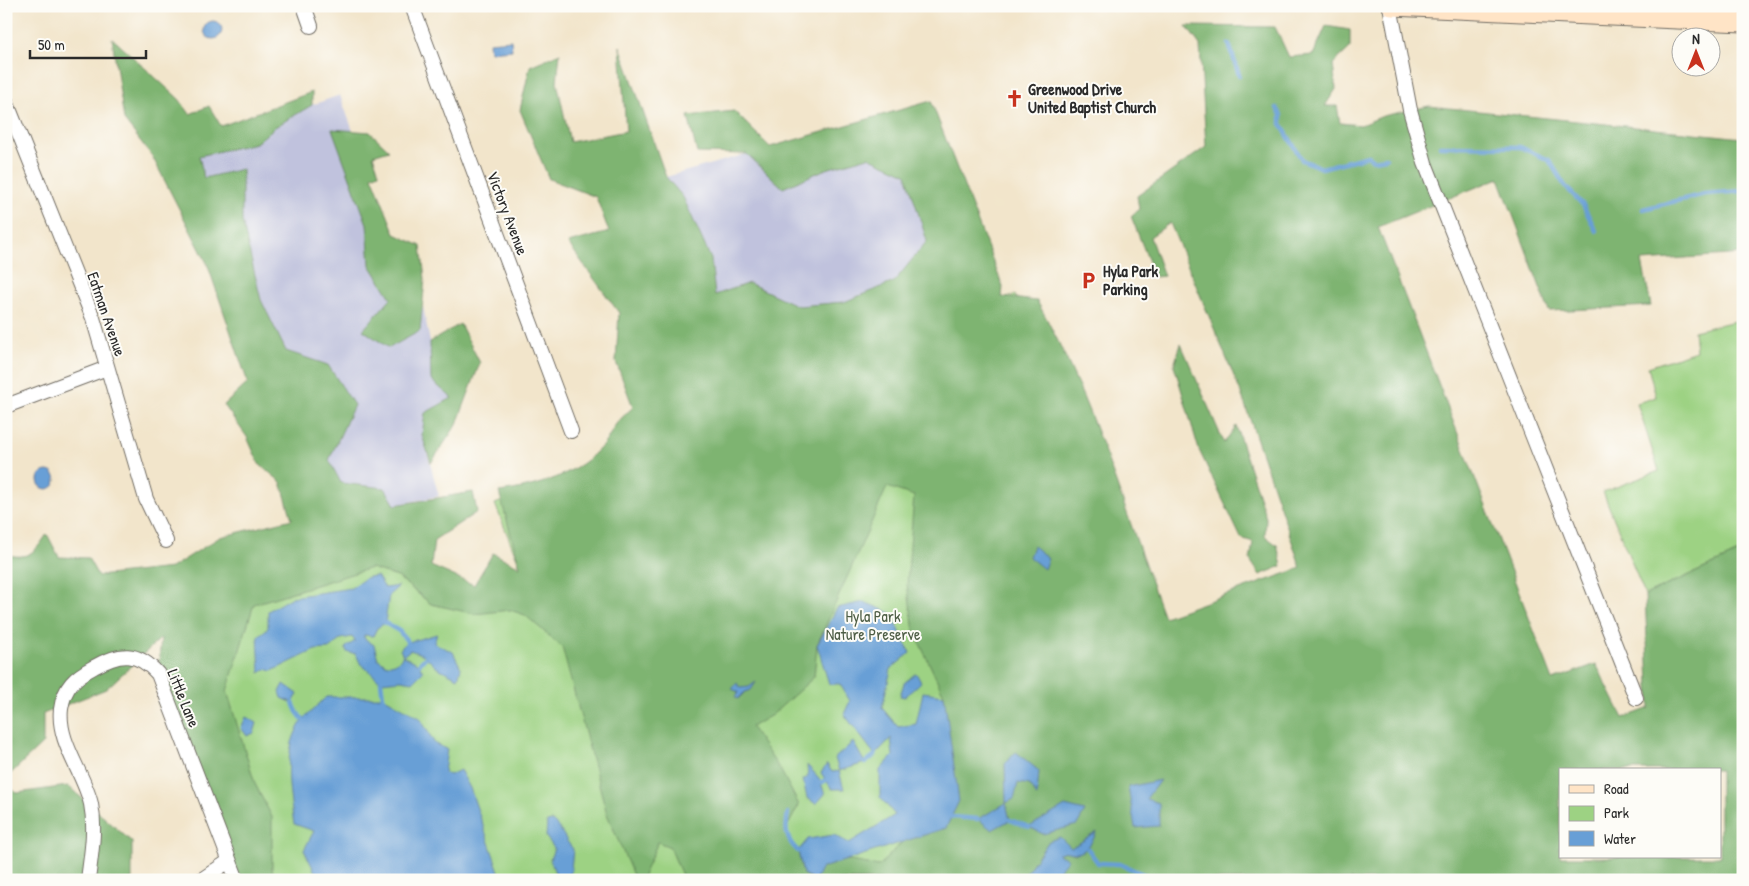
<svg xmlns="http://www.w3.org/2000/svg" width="1749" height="886" viewBox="0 0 1749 886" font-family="'Patrick Hand',sans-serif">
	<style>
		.industrial { fill: #c0c2dd }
		.green { fill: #9dd283; stroke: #647e57 }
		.forest { fill: #7eb471; stroke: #54704e; fill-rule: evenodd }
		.water { fill: #689fd6; stroke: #4a6580 }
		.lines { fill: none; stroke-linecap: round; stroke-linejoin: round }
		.stream { stroke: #689fd6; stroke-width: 4.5 }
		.street-casing { stroke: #716c63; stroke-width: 16 }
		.secondary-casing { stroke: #716c63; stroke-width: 21 }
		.street { stroke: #fff; stroke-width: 14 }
		.secondary { stroke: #ffe4c6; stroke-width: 19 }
		.labels { text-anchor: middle; stroke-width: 4; stroke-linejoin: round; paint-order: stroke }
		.poi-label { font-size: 16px; font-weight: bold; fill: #2b2b2b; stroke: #fdfcf7; text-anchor: start }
		.street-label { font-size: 16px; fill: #2b2b2b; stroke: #fdfcf7 }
		.park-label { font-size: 16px; fill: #4d5d45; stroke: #fdfcf7 }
	</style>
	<rect width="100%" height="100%" fill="#fdfcf7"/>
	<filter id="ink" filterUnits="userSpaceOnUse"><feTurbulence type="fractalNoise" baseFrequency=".02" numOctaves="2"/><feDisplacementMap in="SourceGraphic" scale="10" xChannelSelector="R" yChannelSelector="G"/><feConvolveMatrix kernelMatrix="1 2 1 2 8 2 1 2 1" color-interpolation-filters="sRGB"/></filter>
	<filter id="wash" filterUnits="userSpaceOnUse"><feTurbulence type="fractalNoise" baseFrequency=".0096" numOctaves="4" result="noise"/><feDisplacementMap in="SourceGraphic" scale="20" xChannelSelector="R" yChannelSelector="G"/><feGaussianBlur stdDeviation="1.12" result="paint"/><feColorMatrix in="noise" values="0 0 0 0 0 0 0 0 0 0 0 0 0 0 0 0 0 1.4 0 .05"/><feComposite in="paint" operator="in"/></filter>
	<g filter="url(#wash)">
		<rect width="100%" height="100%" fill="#f2e5cb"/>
		<path class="industrial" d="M340 95 353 131 332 129 367 224 370 265 391 298 420 331 423 306 430 342 452 398 422 434 439 496 394 505 385 488 341 483 329 460 354 405 328 365 286 351 261 300 242 221V170L204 178 199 156 256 143 275 127 312 105Z
			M747 154 783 188 826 169 869 157 906 174 927 241 894 282 844 302 798 306 749 283 715 295 711 259 666 177Z"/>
		<path class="green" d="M1015 295 1213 787 986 880H260L162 637 378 551 388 574 398 577 431 604 532 596 495 504Z
			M1743 319V551L1645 595 1603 492 1659 471 1637 403 1656 397 1648 367 1696 351 1694 331Z"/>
		<path class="forest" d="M1186 26 1275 27 1289 57 1313 55 1326 26 1350 30V48L1333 64 1336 89 1325 106H1337L1340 123 1361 125 1383 116 1429 106 1743 138V254L1642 261 1651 306 1549 311 1499 178 1378 227 1553 680 1596 664 1623 718 1650 708 1645 595 1743 551V880H1073L1072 874 1057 871 1058 854 1065 851 1076 854 1071 849 1049 841 1021 880H684L670 847 658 842 641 880H635L607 814 562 647 525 615 510 610 475 614 431 604 398 577 371 568 254 604 227 691 255 784 272 817V870L280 880H237L158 674 161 638 106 689 43 714V743L6 778V554C28 561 36 551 47 534L59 557 88 558 98 576 171 568 220 537 292 519 281 482 259 464 247 437 224 405 248 383 207 263 152 156 124 120 112 38 179 99 190 114 209 106 221 126 312 92V105L275 127 256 143 199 156 204 178 242 169V221L261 300 286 351 328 365 354 405 329 460 341 483 385 488 395 505 473 492 477 512 434 540 431 566 474 585 493 553 520 567 499 492C538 487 578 474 604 444 609 438 612 430 616 424 621 418 628 412 633 407L616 362 619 313 568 243 609 232 596 197 549 179 520 110 530 66 560 53 557 82 570 142 626 131 620 46 666 177 683 197 711 259 715 295 749 283 798 306 844 302 894 282 927 241 906 174 868 157 826 169 783 188 747 154 697 153 688 116 734 111 770 147 931 101 1003 287 1002 297 1037 301C1092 399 1125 512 1164 617L1301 568 1241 393 1170 223 1150 237 1164 276 1155 277 1131 216 1139 209 1137 196 1206 147 1200 45ZM887 487 914 496 907 584 914 631 944 695 946 828 903 841 879 866 845 860 803 874 798 851 791 845 785 831 799 805 781 771 751 727 772 715 814 677 817 645ZM1560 770H1720V857H1560Z
			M332 129 370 132 389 150 373 155 379 173 372 176 395 234 421 246 425 279 420 331 389 348 363 330 391 298 370 265 367 224Z
			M460 324 480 363 457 424 431 463 422 435 425 413 452 398 431 380 430 342Z
			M1181 344 1224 443 1236 426 1266 518 1265 536 1277 545 1282 566 1260 575 1250 560 1253 542 1241 538 1199 450 1174 365Z
			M6 785 17 793 68 786 132 842V880H6Z"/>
		<path class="water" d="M204 30a9 9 0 1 1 18 0a9 9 0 1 1-18 0Z
			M511 40 512 50 490 52 489 42Z
			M38 480a9 9 0 1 1 18 0a9 9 0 1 1-18 0Z
			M1033 546 1048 558 1044 569 1029 557Z
			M377 576 385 588 399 586 389 595 385 623 377 628 373 636 364 635V638L374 645 378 659 387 665 398 662 403 655 400 650 405 643 437 634 434 643 453 652 461 668 458 678 436 667 424 655 410 650 403 656 419 664 423 672 413 682 401 680 381 682 360 663 356 654 347 652 345 648 355 641 352 637 341 639 329 649 315 650 272 671 266 669 260 673 258 636 268 628V611L292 597 351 588 367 577Z
			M864 602 891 613 910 653 891 669 882 708 898 727 916 724 923 692 944 695 959 801 946 828 822 868 815 880 803 874 798 851 808 839 834 835 849 843 895 815 880 797V770L893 756 891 738 875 755 844 714 850 701 840 684H829L817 645 837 608Z
			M916 673 921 682 905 697 900 696 904 683Z
			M756 682 751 690 745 692 738 699 735 697 739 692 732 689 737 683 740 688 749 687Z
			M284 684 298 694 293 703 282 698 280 692Z
			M326 697H383L420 718 435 744 447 749 444 773 450 775 460 770 470 788 502 880H319L304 850 314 831 294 824C289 791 281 747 304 719 311 711 319 704 326 697Z
			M246 717 257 723 254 733 247 736 241 728Z
			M853 742 865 763 839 771 844 789H832L821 773 827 764 832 772 839 771 835 758Z
			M1016 752 1039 771 1037 797 1030 785 1018 783 1014 799 1006 803 1010 820 992 830 978 819 1006 803 1005 764Z
			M807 765 819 778 825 794 816 804 807 798 803 780 808 777Z
			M1160 780 1146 799 1159 803V826L1135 828 1128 787Z
			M1065 806 1085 811 1077 825 1043 834 1029 827Z
			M552 821C563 830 564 839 573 849L570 880H558L550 860 554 848 546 837 547 822Z
			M1097 832C1092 841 1087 854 1074 853 1067 852 1065 850 1058 854L1068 859 1058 871 1072 874 1073 880H1021L1049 841 1060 837 1071 848Z"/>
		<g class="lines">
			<path class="stream" d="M1229 44 1239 75
				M1277 108 1281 115V124L1302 160 1322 168 1368 156 1373 160 1386 158
				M1440 146 1520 147 1549 160 1565 186 1583 205 1596 231
				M1643 209 1705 194 1743 191
				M385 623 399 631 408 642
				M419 664 426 657
				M381 682 383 697
				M293 703 297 712 303 720
				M865 763 875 755
				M821 783 826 780
				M788 813C785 829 785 839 798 851
				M952 817 978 819
				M1010 820 1029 827
				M1088 849 1098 863 1120 864 1152 878 1164 880"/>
		</g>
	</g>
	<g filter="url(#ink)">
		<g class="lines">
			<defs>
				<path id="street" d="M304 6 311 26
					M412 6 571 431
					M1390 6 1410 110 1425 163 1636 698
					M6 101 93 318 146 499 166 541
					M6 406 107 368
					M88 880C91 855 96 829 91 804 84 773 57 742 61 709 64 687 75 677 94 667 119 653 137 650 158 674L237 880
					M201 880 229 861"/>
				<path id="secondary" d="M1392 6 1743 22"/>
			</defs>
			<use href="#street" class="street-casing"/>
			<use href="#secondary" class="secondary-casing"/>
			<use href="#street" class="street"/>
			<use href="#secondary" class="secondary"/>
		</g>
	</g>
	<defs>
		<symbol id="church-bare" viewBox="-9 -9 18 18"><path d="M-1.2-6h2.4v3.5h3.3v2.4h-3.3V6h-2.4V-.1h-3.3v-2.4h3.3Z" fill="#c8321e" stroke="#fdfcf7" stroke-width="2.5" paint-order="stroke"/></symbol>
		<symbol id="parking-bare" viewBox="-9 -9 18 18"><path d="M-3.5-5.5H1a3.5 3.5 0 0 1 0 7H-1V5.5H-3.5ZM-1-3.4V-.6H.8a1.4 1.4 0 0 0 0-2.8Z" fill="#c8321e" stroke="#fdfcf7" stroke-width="2.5" paint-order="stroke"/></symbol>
	</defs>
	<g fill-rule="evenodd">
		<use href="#church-bare" x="1002" y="86" width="25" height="25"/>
		<use href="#parking-bare" x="1076" y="268" width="25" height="25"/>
	</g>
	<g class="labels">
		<g class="poi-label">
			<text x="1028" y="95">Greenwood Drive<tspan x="1028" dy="18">United Baptist Church</tspan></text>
			<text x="1103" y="277">Hyla Park<tspan x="1103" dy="18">Parking</tspan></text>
		</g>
		<g class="street-label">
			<text transform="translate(508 213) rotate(69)" y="6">Victory Avenue</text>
			<text transform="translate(107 314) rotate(71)" y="6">Eatman Avenue</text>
			<text transform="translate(184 698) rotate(68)" y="6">Little Lane</text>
		</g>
		<g class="park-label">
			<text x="873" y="622">Hyla Park<tspan x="873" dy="18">Nature Preserve</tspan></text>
		</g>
	</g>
	<rect width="1749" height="886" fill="none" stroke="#fdfcf7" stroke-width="25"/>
	<rect x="1559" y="768" width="162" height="90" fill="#fdfcf7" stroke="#a9a8a5"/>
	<rect x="1569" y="785" width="25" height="8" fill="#ffe4c6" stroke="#a9a8a5"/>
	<text x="1604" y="794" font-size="15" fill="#2b2b2b">Road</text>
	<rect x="1569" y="806" width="25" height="15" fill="#9dd283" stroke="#a9a8a5"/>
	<text x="1604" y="818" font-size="15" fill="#2b2b2b">Park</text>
	<rect x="1569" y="831" width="25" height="15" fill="#689fd6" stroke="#a9a8a5"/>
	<text x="1604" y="844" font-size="15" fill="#2b2b2b">Water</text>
	<g transform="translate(1696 52)"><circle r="24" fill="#fdfcf7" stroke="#a9a8a5"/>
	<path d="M0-4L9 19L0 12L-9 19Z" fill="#c8321e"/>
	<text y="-8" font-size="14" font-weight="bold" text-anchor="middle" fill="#2b2b2b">N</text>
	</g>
	<path d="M30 50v8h116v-8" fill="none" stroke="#2b2b2b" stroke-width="2.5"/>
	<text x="38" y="50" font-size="15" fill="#2b2b2b" stroke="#fdfcf7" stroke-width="4" paint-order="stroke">50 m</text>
</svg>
